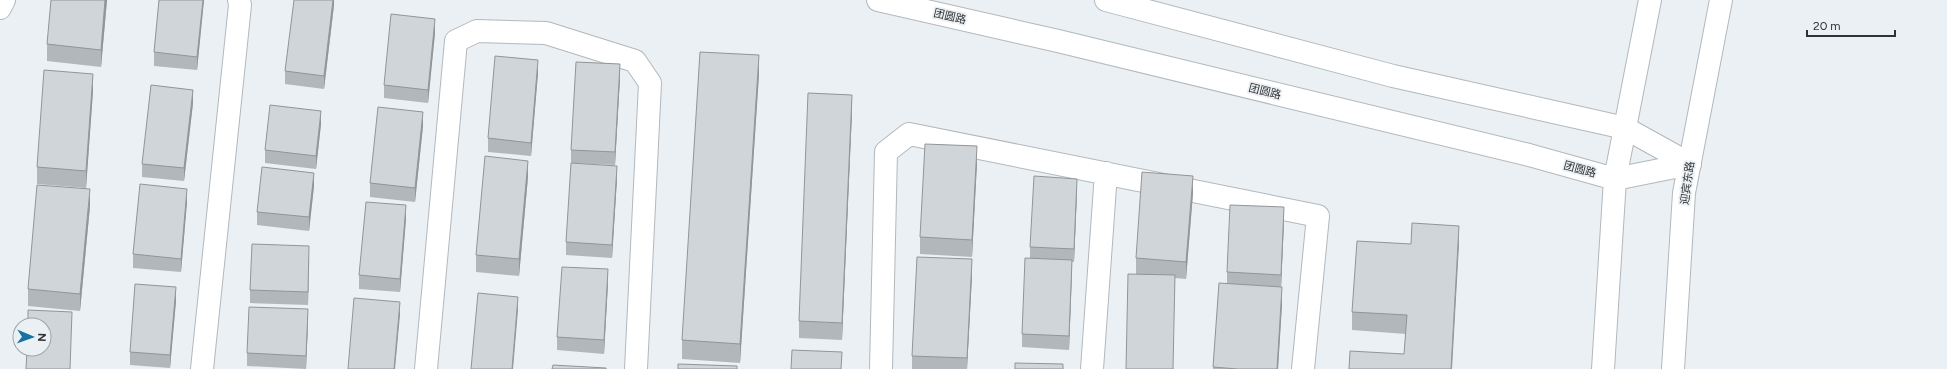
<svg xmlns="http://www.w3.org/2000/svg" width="1947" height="369" viewBox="0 0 1947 369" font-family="Figtree,'Noto Sans SC',sans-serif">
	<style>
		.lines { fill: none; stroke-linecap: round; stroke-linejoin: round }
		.street-casing { stroke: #b2b8bc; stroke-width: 24 }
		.secondary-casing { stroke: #b2b8bc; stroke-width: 24 }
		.highway-casing { stroke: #b2b8bc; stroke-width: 24 }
		.street { stroke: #fff; stroke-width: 22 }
		.secondary { stroke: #fff; stroke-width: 22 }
		.highway { stroke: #fff; stroke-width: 22 }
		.wall { fill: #b2b7bb }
		.shaded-wall { fill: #919598 }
		.building { fill: #cfd5d9; stroke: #919598 }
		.labels { text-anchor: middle; stroke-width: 3.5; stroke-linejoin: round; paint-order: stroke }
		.street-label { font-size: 11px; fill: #303234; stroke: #eaf0f4 }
	</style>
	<rect width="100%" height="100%" fill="#eaf0f4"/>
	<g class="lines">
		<defs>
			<path id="street" d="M0 8 4 0
				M202 369 240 5 239 0
				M426 369 456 41 477 31 546 33 635 61 650 83 636 369
				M881 369 886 152 909 134 1318 216 1303 369
				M1092 369 1106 173"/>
			<path id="secondary" d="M878 0 1058 41 1529 155 1615 179 1690 164
				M1106 0 1393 76 1625 128 1690 164"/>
			<path id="highway" d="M1603 369 1615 179 1650 0
				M1673 369 1684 193 1721 0"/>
		</defs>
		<use href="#street" class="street-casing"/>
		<use href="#secondary" class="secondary-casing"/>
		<use href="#highway" class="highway-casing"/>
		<use href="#street" class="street"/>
		<use href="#secondary" class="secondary"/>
		<use href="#highway" class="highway"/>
	</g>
	<path class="wall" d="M107 0 101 67 47 61V44Z
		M159 0H204L197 70 154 66V52Z
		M334 0V5L324 89 285 84V71Z
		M435 33 428 103 384 98V85Z
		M538 73 531 156 488 152V138Z
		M759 74 740 363 682 359V340Z
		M620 78 615 165 571 163V150Z
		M93 91 86 188 37 184V167Z
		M193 103 184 181 142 177V164Z
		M852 112 842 340 799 338V321Z
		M321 124 316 169 265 163V150Z
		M423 126 415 202 370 197V183Z
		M977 163 972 257 920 254V237Z
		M528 177 519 276 476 272V255Z
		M617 179 612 258 566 255V242Z
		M314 186 309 231 257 225V212Z
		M1077 192 1074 262H1072L1069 350 1022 347V334L1030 258V247Z
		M1193 193 1186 279 1175 278V292L1136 274V258Z
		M187 202 181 272 133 268V254Z
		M90 206 80 311 28 306V289Z
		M406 219 400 292 359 289V275Z
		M1284 221 1281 287 1282 304 1278 369H1213L1219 283H1227V272Z
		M1411 244 1459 245 1404 354 1406 334 1352 330V312Z
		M309 259 308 305 250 303V290Z
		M972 276 967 369H912V356Z
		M608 283 604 354 557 350V337Z
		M176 301 170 368 130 365V352Z
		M308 322 306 369 247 366V353Z"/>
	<path class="shaded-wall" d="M105 0H107L101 67V50Z
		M203 0H204L197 70V57Z
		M333 0H334V5L324 89V76Z
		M435 19V33L428 103V90Z
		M759 55V74L740 363V344Z
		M538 60V73L531 156V143Z
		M620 64V78L615 165V152Z
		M93 74V91L86 188V171Z
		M193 90V103L184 181V168Z
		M852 95V112L842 340V323Z
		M321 111V124L316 169V156Z
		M423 112V126L415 202V188Z
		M977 146V163L972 257V240Z
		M528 161V177L519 276V259Z
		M617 166V179L612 258V245Z
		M314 173V186L309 231V217Z
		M1193 176V193L1186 279V262Z
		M1077 179V192L1074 262V249Z
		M90 189V206L80 311V294Z
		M187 189V202L181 272V259Z
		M406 205V219L400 292V279Z
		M1284 207V221L1281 289V275Z
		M1459 226V245L1452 369H1451Z
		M309 246V259L308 305V292Z
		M972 259V276L967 369V358Z
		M1072 260V273L1069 350V336Z
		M608 269V283L604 354V340Z
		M176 287V301L170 368V355Z
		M1282 287V304L1278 369H1277Z
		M518 297V310L513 369H512Z
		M400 302V315L395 369H394Z
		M308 309V322L306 369V356Z"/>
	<path class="building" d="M51 0H105L101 50 47 44Z
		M159 0H203L197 57 154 52Z
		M294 0H333L324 76 285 71Z
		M391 14 435 19 428 90 384 85Z
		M700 52 759 55 740 344 682 340Z
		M495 56 538 60 531 143 488 138Z
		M576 62 620 64 615 152 571 150Z
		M44 70 93 74 86 171 37 167Z
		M151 85 193 90 184 168 142 164Z
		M808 93 852 95 842 323 799 321Z
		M270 105 321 111 316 156 265 150Z
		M378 107 423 112 415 188 370 183Z
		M925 144 977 146 972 240 920 237Z
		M485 156 528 161 519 259 476 255Z
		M571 163 617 166 612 245 566 242Z
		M262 167 314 173 309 217 257 212Z
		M1142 172 1193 176 1186 262 1136 258Z
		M1034 176 1077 179 1074 249 1030 247Z
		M140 184 187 189 181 259 133 254Z
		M37 185 90 189 80 294 28 289Z
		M366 202 406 205 400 279 359 275Z
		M1230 205 1284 207 1281 275 1227 272Z
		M1412 223 1459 226 1451 369H1349L1350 351 1404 354 1407 315 1352 312 1357 241 1411 244Z
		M252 244 309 246 308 292 250 290Z
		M917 257 972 259 967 358 912 356Z
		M1025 258 1072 260 1069 336 1022 334Z
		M562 267 608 269 604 340 557 337Z
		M1128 274 1175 275 1173 369H1126Z
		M1219 283 1282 287 1277 369H1238L1213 367Z
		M135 284 176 287 170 355 130 352Z
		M478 293 518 297 512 369H471Z
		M354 298 400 302 394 369H348Z
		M249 307 308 309 306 356 247 353Z
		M28 310 72 312 70 369H26L27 349H44V325H28Z
		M792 350 842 352 841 369H791Z
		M1015 363 1063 364V369H1015Z
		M678 364 737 366V369H678Z
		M553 365 606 368V369H552Z"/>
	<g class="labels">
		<g class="street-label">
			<text transform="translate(950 16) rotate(13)" y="4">团圆路</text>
			<text transform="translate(1265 91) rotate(14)" y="4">团圆路</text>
			<text transform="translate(1580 169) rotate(15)" y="4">团圆路</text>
			<text transform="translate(1687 183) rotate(-82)" y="4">迎宾东路</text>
		</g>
	</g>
	<g transform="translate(32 337) rotate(92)"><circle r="19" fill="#eaf0f4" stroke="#a0a4a7"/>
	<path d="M0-3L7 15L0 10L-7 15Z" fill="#1872a1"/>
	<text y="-6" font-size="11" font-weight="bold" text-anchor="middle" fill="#303234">N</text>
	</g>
	<path d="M1807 30v6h88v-6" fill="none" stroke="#303234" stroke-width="2"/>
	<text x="1813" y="30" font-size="12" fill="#303234" stroke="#eaf0f4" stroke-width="3" paint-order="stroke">20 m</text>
</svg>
